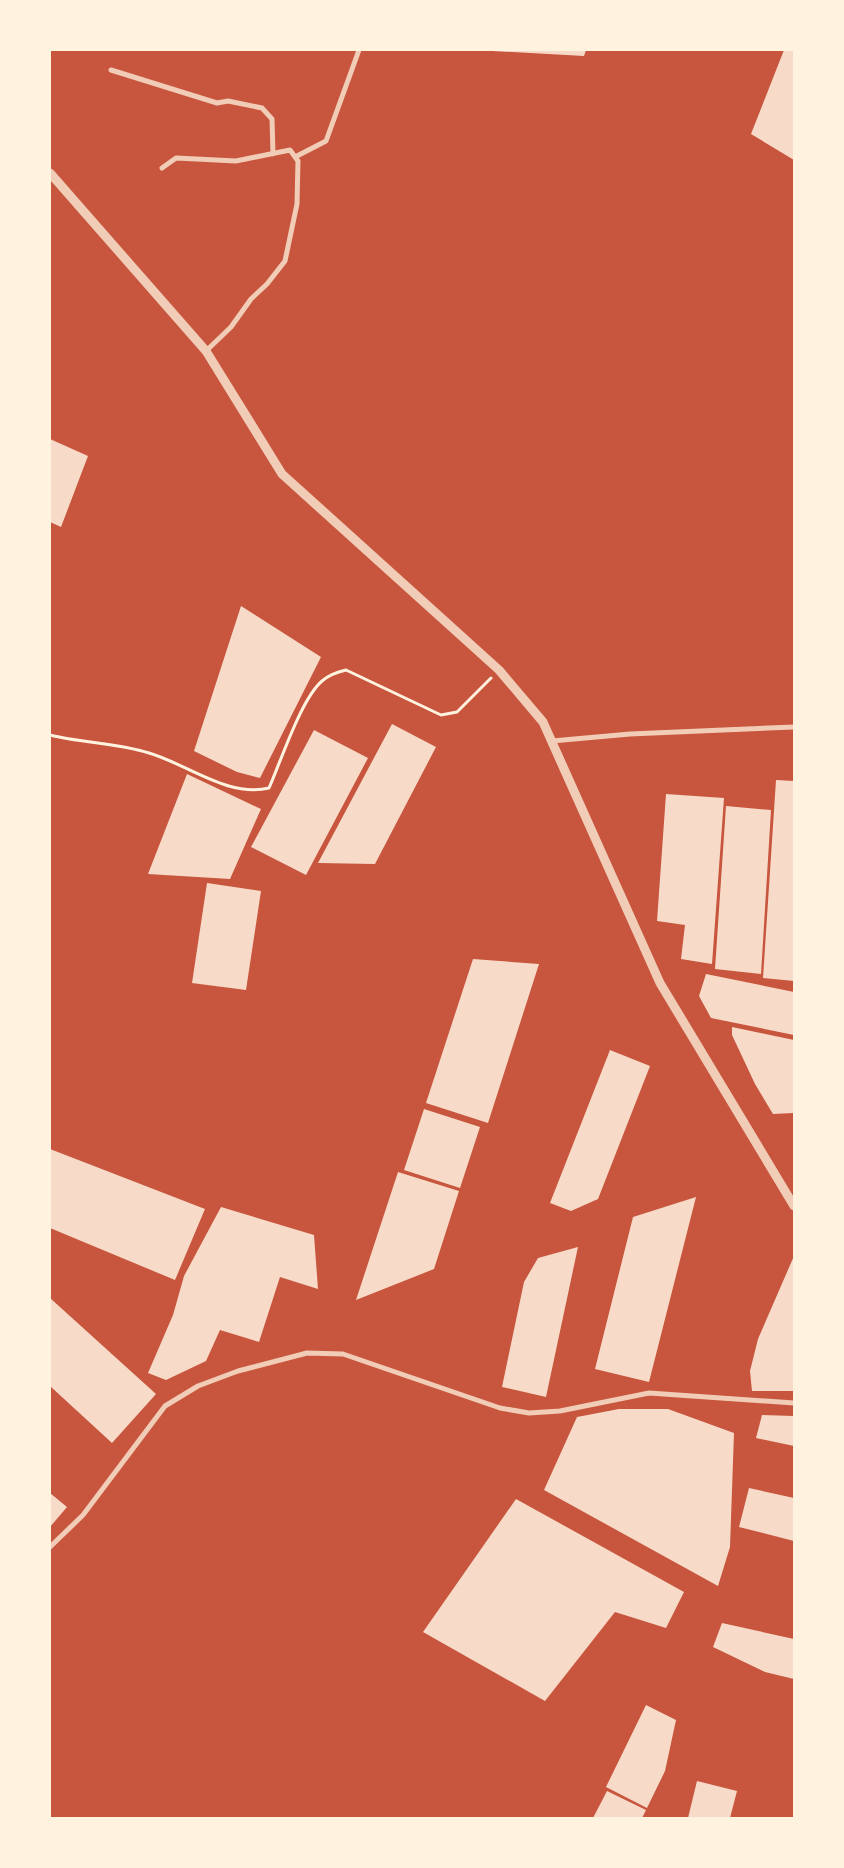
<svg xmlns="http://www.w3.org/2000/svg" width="844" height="1868" viewBox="0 0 844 1868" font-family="'Golos Text',sans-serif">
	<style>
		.building { fill: #f7dbc8 }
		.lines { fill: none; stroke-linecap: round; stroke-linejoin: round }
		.path { stroke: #fff3e0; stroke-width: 3 }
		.minor { stroke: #f1ccb7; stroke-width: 5 }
		.tertiary { stroke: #f1ccb7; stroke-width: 9 }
	</style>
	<rect width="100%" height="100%" fill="#c8553d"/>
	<path class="building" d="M474 50H586L584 56Z
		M784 50H794V160L751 134Z
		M50 439 88 456 61 527 50 522Z
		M241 606 321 657 260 778 237 772 194 751Z
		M392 724 436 747 375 864 318 863Z
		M314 730 368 758 306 875 251 847Z
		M187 774 261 809 230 879 148 874Z
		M776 780 794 781V981L763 978Z
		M666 794 724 798 712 964 681 959 685 925 657 921Z
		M726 806 771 810 761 974 715 969Z
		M207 883 261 891 246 990 192 983Z
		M473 959 539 964 488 1123 426 1103Z
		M706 974 794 992V1035L711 1018 699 996Z
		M732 1027 794 1040V1113L773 1114 755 1084 732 1035Z
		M610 1050 650 1066 598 1199 571 1211 550 1203Z
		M424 1109 480 1127 460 1188 404 1170Z
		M50 1149 205 1209 175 1280 50 1228Z
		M398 1172 459 1191 434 1269 356 1300Z
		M696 1197 649 1382 595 1369 633 1217Z
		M221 1207 314 1235 318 1289 280 1277 259 1342 220 1330 206 1361 166 1380 148 1373 173 1315 184 1276Z
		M578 1247 546 1397 502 1387 524 1282 538 1258Z
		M794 1256V1391H752L750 1371 758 1339Z
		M50 1298 156 1394 112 1443 50 1386Z
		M619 1409H668L734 1433 730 1547 718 1586 544 1490 577 1417Z
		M762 1415 794 1416V1446L756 1438Z
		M749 1488 794 1498V1541L739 1527Z
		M50 1493 67 1507 50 1527Z
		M516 1499 684 1592 666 1628 615 1612 545 1701 423 1632Z
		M722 1623 794 1639V1679L765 1672 713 1647Z
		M646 1705 676 1720 665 1771 647 1808 606 1787Z
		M697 1781 737 1791 730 1818H688Z
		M607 1791 646 1810 642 1818H593Z"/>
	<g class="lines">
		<path class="path" d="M50 735C82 743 117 743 149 753 187 764 228 798 269 788 281 761 301 699 322 681 329 675 337 672 346 670L441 715 457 712 491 678"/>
		<path class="minor" d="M111 70 217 103 228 101 262 108 272 119 273 154
			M295 157 326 141 359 50
			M162 168 176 158 236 161 290 150 298 161 297 204 285 261 267 284 251 299 231 327 206 351
			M552 741 630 734 794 727
			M50 1547 83 1515 165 1406 198 1386 238 1371 307 1353 343 1354 500 1408 529 1413 560 1411 649 1393 794 1403"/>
		<path class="tertiary" d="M50 173 206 351 282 474 499 670 543 722 660 983 794 1206"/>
	</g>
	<rect width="844" height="1868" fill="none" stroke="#fff3e0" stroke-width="102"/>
</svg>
